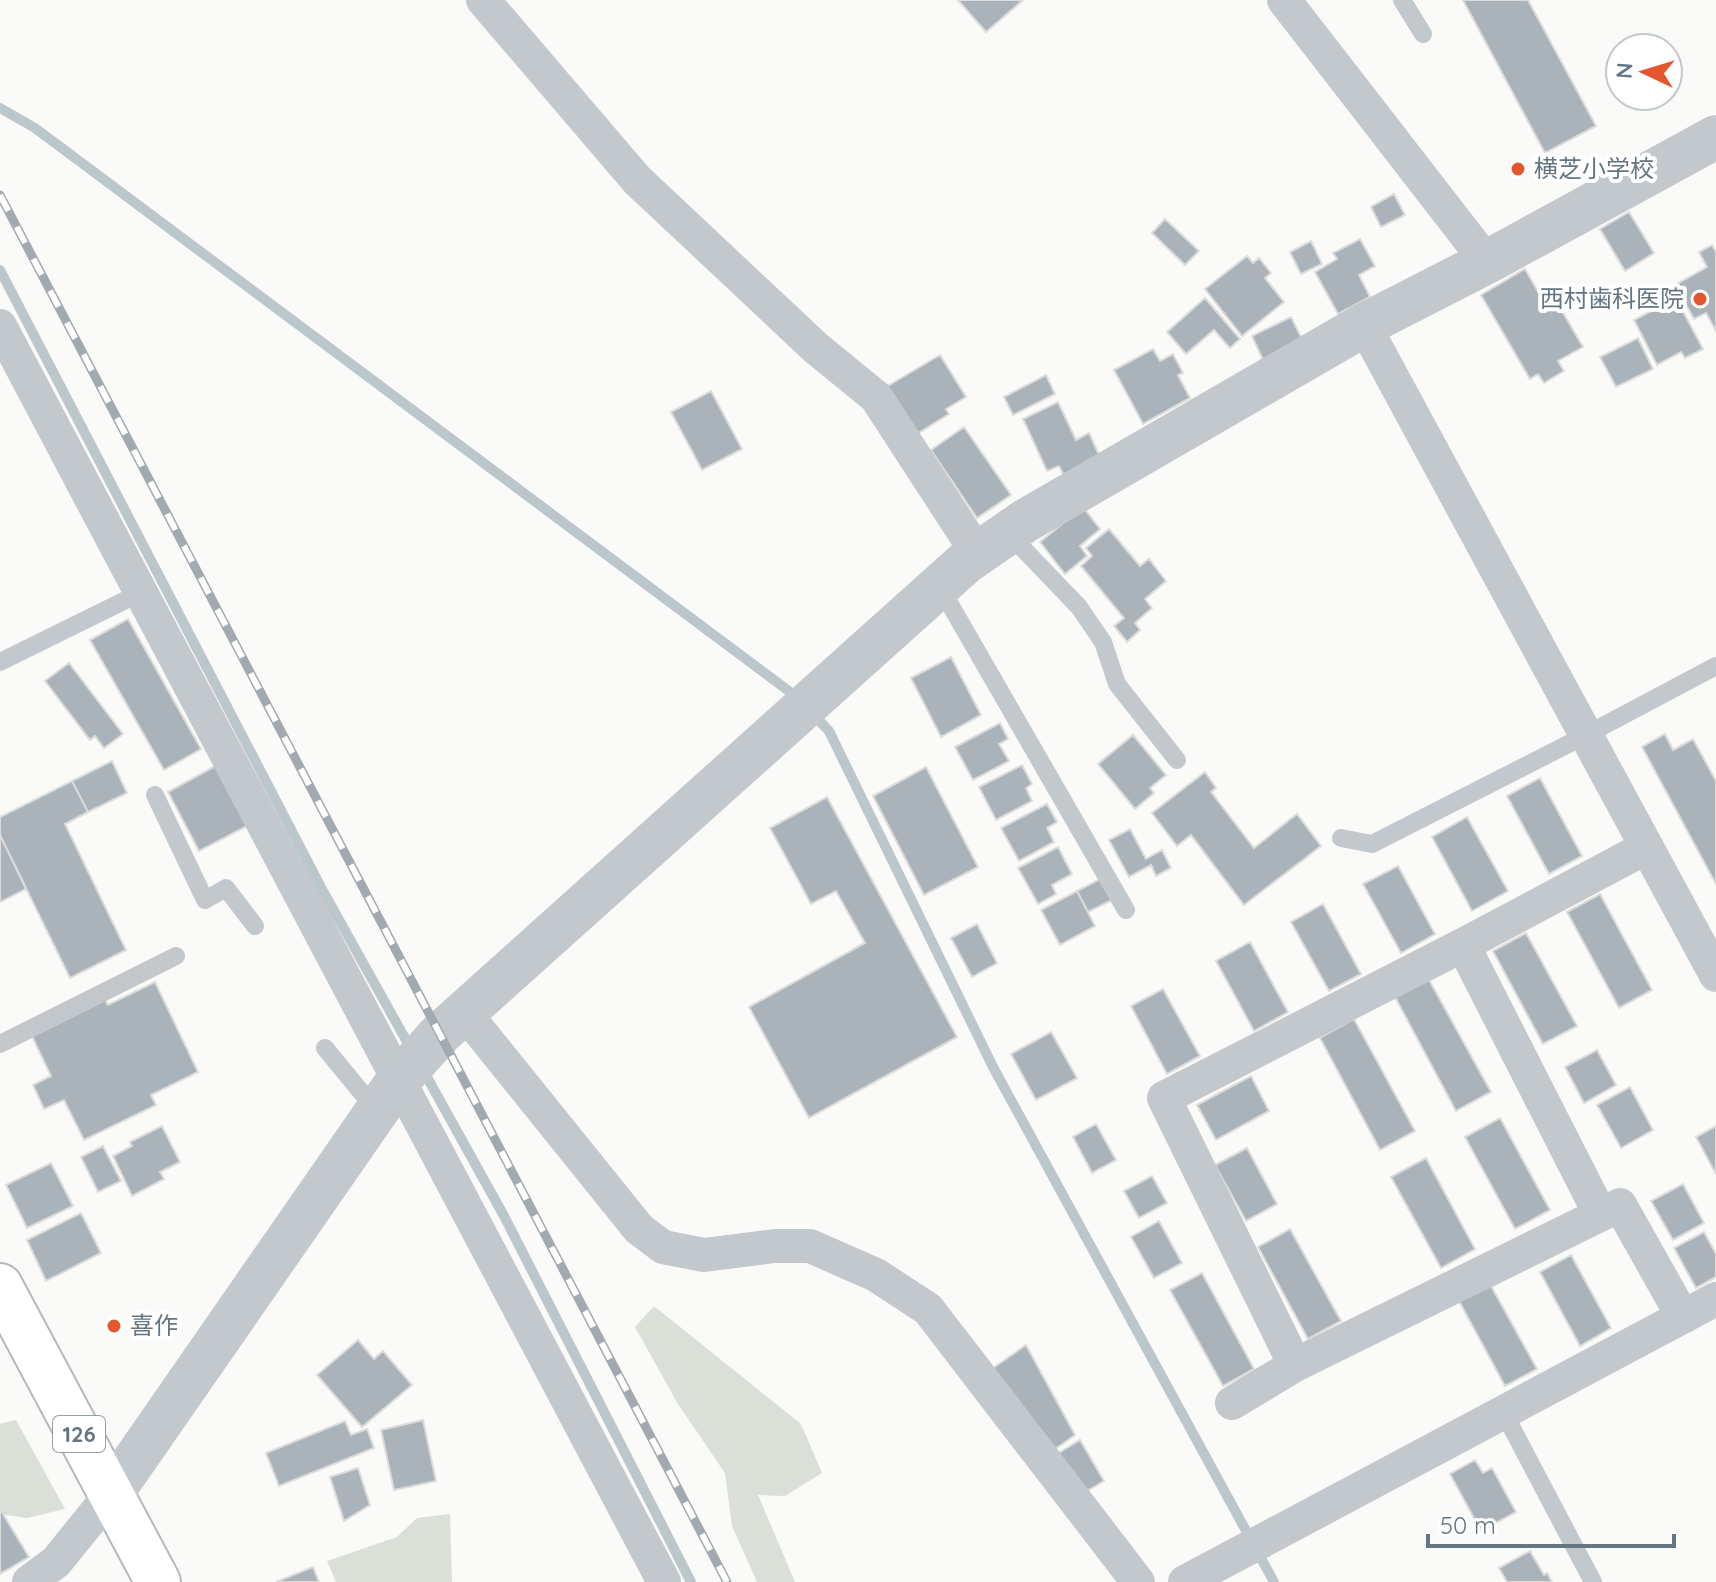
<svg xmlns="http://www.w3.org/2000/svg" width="1716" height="1582" viewBox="0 0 1716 1582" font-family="Quicksand,'Noto Sans JP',sans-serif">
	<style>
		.green { fill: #dadfd7 }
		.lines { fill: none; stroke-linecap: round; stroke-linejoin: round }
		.stream { stroke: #bbc7cb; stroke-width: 10 }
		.building { fill: #aab3b9; stroke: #dcdcda; stroke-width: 2 }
		.trunk-casing { stroke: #b4b9bd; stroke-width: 48 }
		.service { stroke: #c3c8cc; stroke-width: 18 }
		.minor { stroke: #c3c8cc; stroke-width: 34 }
		.tertiary { stroke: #c3c8cc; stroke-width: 44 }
		.trunk { stroke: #fff; stroke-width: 44 }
		.rail-casing { stroke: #a2aab0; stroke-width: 9 }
		.rail { stroke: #fff; stroke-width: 6; stroke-dasharray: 18; stroke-linecap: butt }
		.poi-dot { fill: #e4572e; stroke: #fff; stroke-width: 3 }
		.labels { text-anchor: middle; stroke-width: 8; stroke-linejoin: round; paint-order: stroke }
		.shield { fill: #fff; stroke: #939fa8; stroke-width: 2 }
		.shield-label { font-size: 22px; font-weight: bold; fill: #657683 }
		.poi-label { font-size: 24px; fill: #657683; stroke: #fff; text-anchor: start }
	</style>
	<rect width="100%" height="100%" fill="#fafaf8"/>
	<path class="green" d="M654 1306 801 1424 822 1473 785 1496 758 1495 795 1582H757L732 1526 725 1473 678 1404 635 1327Z
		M16 1420 65 1509 27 1518 0 1514V1424Z
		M450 1514 452 1582H336L327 1561 397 1537 417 1518Z"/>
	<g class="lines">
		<path class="stream" d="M0 108 35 128 798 698
			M0 270 324 893 411 1049
			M811 712 829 731 993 1067 1274 1582
			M423 1070 504 1216 691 1582"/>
	</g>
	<path class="building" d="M958 0H1023L986 32Z
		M1463 0H1528L1596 126 1545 153Z
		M1394 194 1405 215 1381 227 1371 207Z
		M1629 212 1654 253 1625 271 1600 229Z
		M1165 219 1199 251 1185 265 1152 233Z
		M1360 239 1375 266 1359 275 1370 297 1338 314 1315 272 1337 259 1333 253Z
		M1311 241 1322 264 1301 274 1290 252Z
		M1712 245 1716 252V331L1706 313 1694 319 1675 285 1707 267 1699 252Z
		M1247 256 1253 263 1259 258 1271 273 1265 278 1284 302 1242 336 1205 289Z
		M1525 269 1542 299 1552 294 1583 347 1558 361 1564 371 1544 383 1538 374 1530 379 1481 295Z
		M1205 298 1240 339 1230 348 1214 330 1186 354 1167 332Z
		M1676 298 1703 349 1685 358 1681 352 1657 365 1634 320Z
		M1291 317 1303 341 1263 360 1252 336Z
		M1638 338 1653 369 1616 387 1600 357Z
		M1153 349 1160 361 1173 354 1183 373 1178 375 1190 398 1143 424 1114 370Z
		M940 355 966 397 946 409 949 414 915 435 886 387Z
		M1046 375 1055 394 1013 415 1004 397Z
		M711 391 742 449 702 470 671 412Z
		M1058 402 1076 440 1089 433 1101 459 1064 476 1059 466 1047 471 1023 419Z
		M964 427 1011 495 977 518 931 450Z
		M1083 507 1100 529 1080 546 1087 556 1065 574 1040 542Z
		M1109 529 1140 566 1149 559 1166 581 1145 599 1152 608 1135 623 1140 630 1127 642 1114 626 1124 618 1081 566 1092 556 1086 548Z
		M128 619 201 749 164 770 90 640Z
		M951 657 981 715 941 737 911 678Z
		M69 663 123 734 104 748 95 736 90 740 45 681Z
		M1000 723 1008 739 999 744 1009 761 973 780 955 747Z
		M1665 734 1673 750 1693 739 1716 781V884L1642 747Z
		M1133 735 1166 775 1150 788 1154 793 1135 809 1098 764Z
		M112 761 127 793 88 812 72 781Z
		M217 765 249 825 199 851 168 792Z
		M1022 765 1032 784 1026 788 1032 801 996 820 979 787Z
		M926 767 978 867 924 895 873 796Z
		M1205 772 1216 788 1211 792 1254 848 1297 814 1321 846 1244 905 1191 835 1177 846 1152 813Z
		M1540 778 1582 856 1549 874 1507 796Z
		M72 781 88 812 65 824 126 950 70 978 0 835V817Z
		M827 797 957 1037 809 1118 749 1007 865 943 836 891 811 904 770 828Z
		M1047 804 1057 822 1047 828 1054 842 1019 861 1001 828Z
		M1467 817 1508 891 1472 911 1432 837Z
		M1130 829 1146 859 1162 850 1171 868 1156 876 1151 865 1129 877 1109 840Z
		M0 835 26 889 0 902Z
		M1058 847 1072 874 1052 885 1056 894 1038 904 1018 868Z
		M1398 866 1435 934 1401 953 1363 884Z
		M1100 879 1112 900 1088 912 1077 891Z
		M1077 891 1095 926 1060 945 1041 910Z
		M1600 894 1652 990 1619 1008 1567 912Z
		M1323 904 1361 974 1329 991 1291 922Z
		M977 924 997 963 972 977 951 938Z
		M1526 933 1577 1026 1543 1044 1493 951Z
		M1250 942 1288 1012 1254 1031 1216 961Z
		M1428 978 1491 1092 1456 1111 1395 997Z
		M155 982 198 1072 151 1095 156 1105 84 1140 64 1100 44 1109 33 1085 51 1076 31 1034 104 998 108 1005Z
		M1163 989 1200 1056 1167 1074 1131 1006Z
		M1354 1019 1415 1131 1380 1150 1320 1038Z
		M1051 1032 1077 1078 1036 1100 1011 1054Z
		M1597 1050 1616 1085 1584 1103 1565 1067Z
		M1251 1076 1269 1111 1216 1140 1197 1105Z
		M1630 1087 1653 1130 1621 1148 1597 1105Z
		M1500 1118 1550 1210 1515 1229 1465 1137Z
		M1096 1124 1116 1160 1092 1173 1073 1137Z
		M162 1126 180 1162 160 1172 164 1179 132 1196 113 1156 132 1146 130 1142Z
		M1716 1126V1174L1696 1137Z
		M103 1146 121 1181 98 1192 81 1157Z
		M1247 1148 1277 1204 1246 1221 1215 1165Z
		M1426 1158 1475 1249 1441 1268 1391 1177Z
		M51 1163 73 1206 27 1228 6 1185Z
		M1152 1176 1167 1203 1139 1218 1124 1191Z
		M1683 1184 1704 1223 1673 1240 1651 1201Z
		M81 1213 101 1253 46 1281 27 1240Z
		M1159 1221 1182 1263 1154 1278 1131 1237Z
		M1290 1229 1341 1321 1308 1339 1258 1247Z
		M1704 1232 1716 1254V1277L1696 1288 1674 1248Z
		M1571 1255 1611 1328 1580 1346 1540 1272Z
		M1202 1273 1254 1369 1223 1386 1170 1290Z
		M1490 1284 1537 1369 1505 1386 1459 1301Z
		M358 1340 374 1359 383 1351 412 1385 362 1427 317 1375Z
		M1026 1345 1075 1435 1051 1452 986 1373Z
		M423 1420 436 1481 394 1490 381 1430Z
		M345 1421 351 1435 367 1429 374 1448 279 1486 266 1453Z
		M1080 1440 1104 1481 1080 1495 1057 1454Z
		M1475 1460 1483 1473 1492 1468 1516 1512 1481 1531 1450 1474Z
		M358 1468 370 1505 344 1521 330 1477Z
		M0 1509 29 1557 0 1574Z
		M1530 1551 1544 1575 1547 1573 1552 1582H1507L1499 1568Z
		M313 1567 319 1582H276Z"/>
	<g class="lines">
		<defs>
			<path id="trunk" d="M0 1286 158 1582"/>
		</defs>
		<use href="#trunk" class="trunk-casing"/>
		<path class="service" d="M1402 0 1423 34
			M1008 533 1079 607 1103 642 1117 684 1177 760
			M940 587 1126 910
			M0 662 142 592
			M155 795 205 900 226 888 255 926
			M1341 838 1372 844 1586 735 1716 666
			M0 1044 176 956
			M325 1048 376 1110
			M1504 1413 1593 1582"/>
		<path class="minor" d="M483 0 637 180 816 348 876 397 978 554
			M1284 0 1487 262
			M1364 325 1716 975
			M0 326 664 1582
			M1463 945 1600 1214
			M465 1013 639 1229 663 1247 704 1255 775 1246H810L876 1275 928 1309 1138 1582
			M1295 1365 1164 1098 1463 945 1647 847
			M1232 1403 1295 1365 1620 1205 1683 1317
			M29 1582 56 1562 111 1494
			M1185 1582 1716 1299"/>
		<path class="tertiary" d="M111 1494 397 1082 440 1034 966 562 1025 521 1364 325 1487 262 1716 137"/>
		<use href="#trunk" class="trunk"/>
		<defs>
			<path id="rail" d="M0 195 727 1582"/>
		</defs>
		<use href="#rail" class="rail-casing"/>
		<use href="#rail" class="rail"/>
	</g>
	<g class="poi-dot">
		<circle cx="1518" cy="169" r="8"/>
		<circle cx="1700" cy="299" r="8"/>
		<circle cx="114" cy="1326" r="8"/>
	</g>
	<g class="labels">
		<rect class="shield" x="53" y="1416" width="52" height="36" rx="6"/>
		<g class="shield-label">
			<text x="79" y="1442">126</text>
		</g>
		<g class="poi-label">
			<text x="1534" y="177">横芝小学校</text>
			<text x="1684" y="307" text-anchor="end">西村歯科医院</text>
			<text x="130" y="1334">喜作</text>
		</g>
	</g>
	<g transform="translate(1644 72) rotate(274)"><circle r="38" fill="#ffffff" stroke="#c1c8cd" stroke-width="2"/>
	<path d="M0-6L14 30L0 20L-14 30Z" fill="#e4572e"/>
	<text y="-12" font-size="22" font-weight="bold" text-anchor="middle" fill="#657683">N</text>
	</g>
	<path d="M1428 1534v12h246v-12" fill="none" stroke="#657683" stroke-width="4"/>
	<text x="1440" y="1534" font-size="24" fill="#657683" stroke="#ffffff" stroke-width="6" paint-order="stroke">50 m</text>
</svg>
